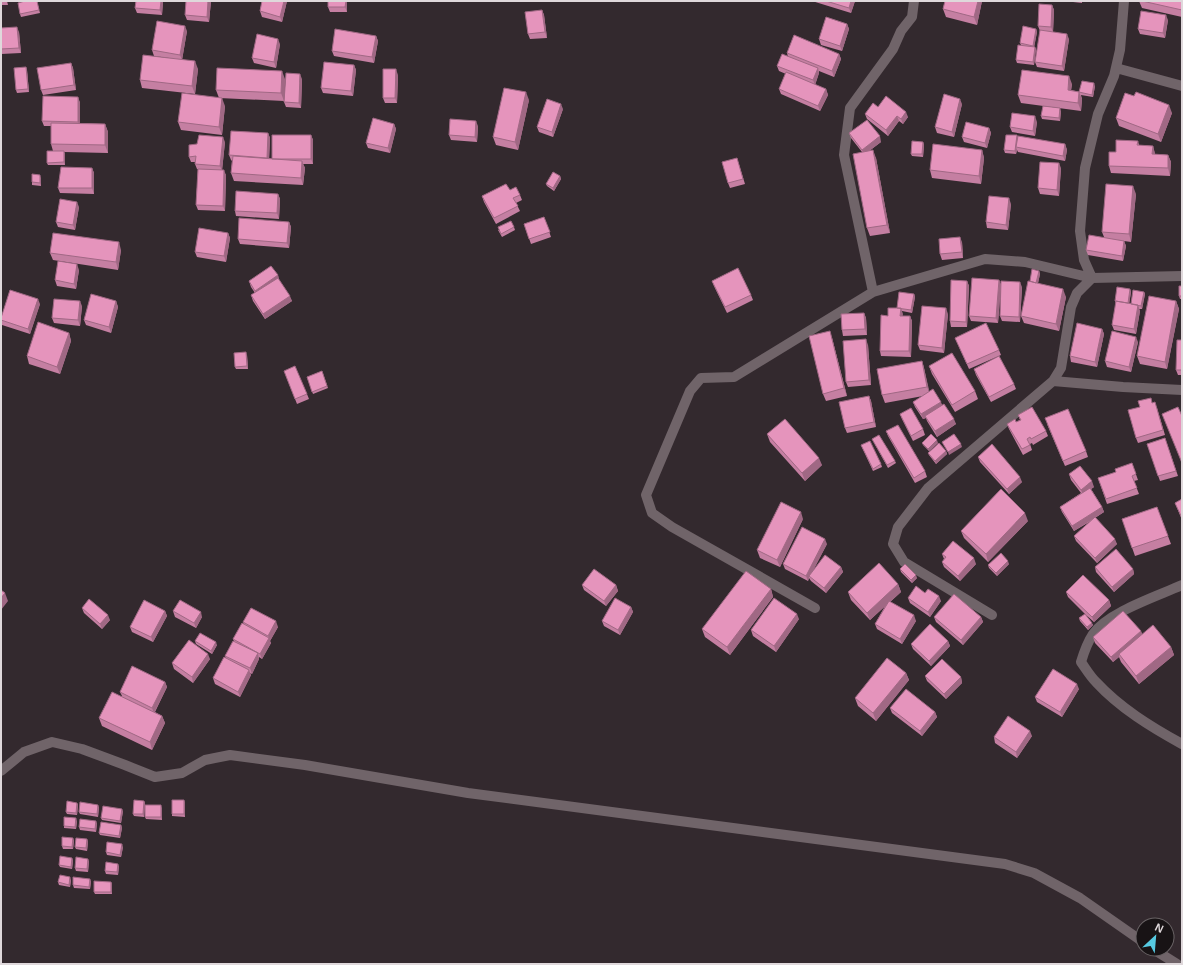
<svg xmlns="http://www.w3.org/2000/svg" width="1183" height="965" viewBox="0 0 1183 965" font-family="Helvetica,sans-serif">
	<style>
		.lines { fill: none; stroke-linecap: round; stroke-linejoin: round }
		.minor { stroke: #706469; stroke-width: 10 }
		.wall { fill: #c57fa2 }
		.shaded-wall { fill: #a06884 }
		.building { fill: #e594bc; stroke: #a06884 }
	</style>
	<rect width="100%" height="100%" fill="#33292e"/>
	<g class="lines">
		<path class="minor" d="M914 1 912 17 901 31 893 49 850 108 844 155 873 292 985 259 1025 262 1092 278 1182 276
			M1116 68 1182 86
			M1092 278 1084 260 1080 231 1085 168 1098 114 1114 76 1120 50 1124 1
			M1053 381 1123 387 1182 390
			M1182 585C1158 596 1108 612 1093 634 1087 643 1084 652 1081 662 1086 669 1090 676 1096 682 1120 708 1151 727 1182 744
			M815 608 672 527 652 513 646 495 690 391 701 378 734 377 873 292
			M992 615 904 562 893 544 898 527 928 488 1053 381 1061 368 1071 307 1077 293 1092 278
			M1 771 24 752 52 742 82 749 125 765 155 777 182 773 205 760 230 755 305 765 468 793 1005 864 1034 873 1080 898 1143 942
			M1153 949 1177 964"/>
	</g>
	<path class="wall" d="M1 1H7L8 5H1Z
		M37 1 40 13 21 17 20 14Z
		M136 1H163L162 15 137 13 135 8Z
		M211 1 209 22 187 20 185 15Z
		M262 1H287L282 22 262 17 260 11Z
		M347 1V12H330L328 7Z
		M812 1H855L851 13Z
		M945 1H982L977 25 946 17 943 9Z
		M1064 1H1082V3Z
		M1139 1H1182V17L1142 8Z
		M1052 5 1054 10 1053 32 1069 39 1064 71 1037 67 1035 62 1040 31 1038 26Z
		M542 10 544 15 547 38 530 39 528 34Z
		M1168 20 1165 38 1140 34 1138 29Z
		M847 24 849 29 842 51 821 45 819 39Z
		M1 28 19 32 21 53 1 54Z
		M1036 29 1037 32 1034 47 1036 49 1034 65 1017 63 1016 60 1021 45 1020 43Z
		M187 31 182 60 198 69 195 94 142 88 140 80 169 58 154 56 152 50Z
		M376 36 378 41 374 63 334 56 332 51Z
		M280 44 276 68 254 63 252 58Z
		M787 53 839 54 841 59 834 77 819 71V73L815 85 826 89 828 95 820 111 781 94 779 89 786 74 779 71 777 66 788 57Z
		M71 63 73 68 76 90 43 95 41 90Z
		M354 65 356 70 353 96 323 93 321 88Z
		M26 67 27 70 29 92 17 93 16 90Z
		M398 75 397 103H385L383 98Z
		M285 79 284 101 219 98 216 90Z
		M302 79 301 108 286 107 284 102Z
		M1072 84 1071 90 1080 92 1095 86 1093 97 1081 95 1082 99 1081 111 1021 103 1018 95Z
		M1134 96 1172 113 1161 142 1119 126 1116 118Z
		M78 97 80 103V123L105 124 108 132V153L64 152 65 154V165H48L47 163 53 151 51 144V126H44L42 121Z
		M529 100 518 150 496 145 493 137Z
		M962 104 954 137 937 133 935 127Z
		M225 106 222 135 181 130 178 122Z
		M878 107 908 117 903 124 899 121 888 136 867 119 865 114Z
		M563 109 553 137 539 132 537 127Z
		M1061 111 1060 121 1042 119 1041 116Z
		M1037 122 1035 136 1012 132 1010 127Z
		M394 124 396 129 390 153 368 148 366 143Z
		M478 126 477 142 451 140 449 135Z
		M989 128 991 133 987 148 964 142 962 137Z
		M268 133 270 138 269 158 272 159 311 135 313 140V164H303L305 168 303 185 234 181 231 173 232 161 231 160 229 155Z
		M849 133 881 142 869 151 876 158 890 233 870 236 867 228 862 152 851 138Z
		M1017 135 1018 138 1065 144 1067 150 1065 161 1018 152 1017 150 1016 154 1005 153 1004 150Z
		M1138 141 1139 145 1153 146 1155 154 1168 155 1171 162 1170 176 1111 173 1109 166 1116 152Z
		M225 142 222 170 226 175 225 211 198 210 196 205 198 169H197L195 164V162H191L189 157Z
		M923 142 924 145 923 157 912 156 911 154Z
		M982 150 984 158 981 184 932 178 930 170Z
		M737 158 745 184 730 188 728 183Z
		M92 168 94 173V194L60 193 58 188Z
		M1061 168 1059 196 1040 194 1038 188Z
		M560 176 561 179 554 191 547 186 546 184Z
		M41 178V186L32 185V182Z
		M510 190 520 195 522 200 516 203 520 211 496 224 484 202 482 196Z
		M278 194 280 199 279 219 236 216 235 211Z
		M1136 194 1131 242 1124 241 1126 246 1123 261 1088 255 1086 250 1104 237 1102 232Z
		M1011 204 1008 230 987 228 986 222Z
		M79 207 75 230 58 227 56 222Z
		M544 217 551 237 531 244 524 224Z
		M289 222 291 227 289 248 240 244 238 239Z
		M514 227 515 230 502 237 498 230Z
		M228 233 230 238 226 262 197 257 195 252Z
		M962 242 963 258 942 260 940 254Z
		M121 250 118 270 53 260 50 253Z
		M79 270 76 289 57 286 55 280Z
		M1039 271 1040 274 1038 283 1066 297 1059 331 1024 323 1021 316 1030 281Z
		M278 275 279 280 292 301 265 319 253 301 251 295 255 293 251 287 249 281Z
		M999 280 1001 285 998 323 971 321 969 316Z
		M712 281 751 295 753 300 727 313 714 286Z
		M967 281 969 286 967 327H951L950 321Z
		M1182 286V299H1180L1179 296Z
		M1022 287 1020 322 1002 321 1000 316Z
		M1130 289 1131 292 1129 304H1131L1144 292 1145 294 1142 309H1139L1140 311 1136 334 1114 330 1112 325 1116 303 1115 301Z
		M914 294 915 297 912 313 902 311V316H910L912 321 911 357 881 356 880 351 888 316Z
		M116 301 118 307 111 333 86 325 84 320Z
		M1176 301 1179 309 1167 369 1140 364 1137 356Z
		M40 304 30 334 2 325 1 321V318Z
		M82 306 80 326 54 323 52 318Z
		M864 313 866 318 867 335 843 336 842 330Z
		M948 314 944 353 920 350 918 345Z
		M1102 329 1104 334 1097 367 1071 362 1070 356Z
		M69 333 71 341 60 374 29 364 27 356Z
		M832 338 847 396 826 401 823 394Z
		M955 338 999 350 1001 355 969 369Z
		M1182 340V375H1178L1176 370Z
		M1138 342 1131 372 1107 367 1105 361Z
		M868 345 871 385 848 387 846 382Z
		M247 355 248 369H236L235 367Z
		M922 361 924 368 929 392 942 405 956 424 937 437 927 421 926 418 923 419 915 407 913 402 923 396 885 403 882 395Z
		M929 366 975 391 978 399 955 412 932 374Z
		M974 369 1014 384 1016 389 991 402 976 375Z
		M322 371 328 388 313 394 307 377Z
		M286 376 307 394 309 399 297 404Z
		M869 396 871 401 876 427 847 433 845 428Z
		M1153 403 1157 408 1165 435 1138 443 1136 438Z
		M900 414 923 429 925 435 913 441 902 419Z
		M1018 415 1046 431 1048 436 1033 445 1032 443 1030 444 1032 450 1023 455 1009 429 1007 424 1016 422 1020 420Z
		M1047 424 1086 451 1088 457 1065 466Z
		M886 431 925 471 927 477 915 483 888 436Z
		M767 434 822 465 805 481 770 442Z
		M1165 438 1178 476 1160 481 1147 444Z
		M872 439 895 461 896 463 888 468Z
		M922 443H938L929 451 923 445Z
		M861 445 881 464 882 467 873 471Z
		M946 451 947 454 936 464 929 455 928 453Z
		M978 457 1022 482 1009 494 980 462Z
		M1132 463 1138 480 1134 481 1139 494 1107 504 1098 478 1116 472Z
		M1069 474 1094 487 1091 489 1102 507 1104 512 1095 518 1117 544 1097 563 1076 541 1074 536 1091 521 1074 531 1062 512 1060 507 1081 493 1071 480Z
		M1182 499V520L1175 503Z
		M1157 507 1171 544 1135 556 1122 519Z
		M803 519 780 567 760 558 757 550Z
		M1028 521 988 562 964 538 961 531Z
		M827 544 813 570 841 567 843 572 826 593 811 581 809 578 808 581 785 569 783 564Z
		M942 554 976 564 960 581 944 567 942 562 944 559Z
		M1009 564 997 576 989 568 988 565Z
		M1095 567 1133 569 1134 574 1114 592 1096 572Z
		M900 569 917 578 912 583 901 572Z
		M898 584 901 592 890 602 916 621 902 644 877 629 875 624 885 606 870 620 851 600 848 592Z
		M582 585H616L618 591 606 606 584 590Z
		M771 589 773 597 730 655 705 637 702 629Z
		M1066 592 1109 600 1111 606 1094 622 1086 615 1093 625 1088 630 1080 621 1079 618 1085 614 1068 597Z
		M925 593 941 601 930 617 910 603 908 598Z
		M631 607 633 612 620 635 604 626 602 621Z
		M82 608 110 620 102 629 84 613Z
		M165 611 167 616 153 642 132 632 130 627Z
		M173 611 202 617 196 628 175 617Z
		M934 617H981L983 622 963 645 936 622Z
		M799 619 776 652 753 636 751 630Z
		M243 622 278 627 270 641 271 643 262 659 259 657V659L252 674 250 673 251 675 240 697 215 684 213 678 226 658 225 656 234 641 233 639 244 625Z
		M1141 631 1142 635 1171 647 1174 655 1139 684 1121 662 1119 657 1113 662 1095 643 1093 637Z
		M195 641 217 645 212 654 196 644Z
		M948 641 950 646 931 666 913 649 911 644Z
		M210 659 193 683 174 669 172 663Z
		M906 673 909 680 876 721 858 706 855 698Z
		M925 676 961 677 962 683 946 699 927 681Z
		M165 682 167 687 155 712 162 716 165 723 152 750 102 726 99 718 122 696 120 692Z
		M1079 689 1062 717 1037 702 1035 697Z
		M890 708 935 712 937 717 922 736 892 713Z
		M1032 736 1017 758 995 743 994 737Z
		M184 800 185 803V817L172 816V814Z
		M144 801 145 803 144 817 134 816 133 814Z
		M77 803 78 805 77 815 67 814 66 812Z
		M99 807 98 817 80 814 79 812Z
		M162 808V820L146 819 145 817Z
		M123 811 121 823 102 820 101 818Z
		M77 821 76 829 64 828V826Z
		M97 823 96 832 80 830 79 827Z
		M121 825 122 828 120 838 100 835 99 833Z
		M87 839 88 842 87 851 76 849 75 847Z
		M74 840 73 849H63L62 846Z
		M123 847 121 857 107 855 106 852Z
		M72 858 73 861 72 869 60 867 59 865Z
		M89 861 88 872 76 871 75 868Z
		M119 866 118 875 106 874 105 871Z
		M71 880 70 887 59 885 58 882Z
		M91 881 90 889 74 888 73 885Z
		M111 882 112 884V894H95L94 892Z"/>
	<path class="shaded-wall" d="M161 1H163L162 15 160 10Z
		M208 1H211L209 22 207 17Z
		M284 1H287L282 22 280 17Z
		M346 1H347V12L345 7Z
		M851 1H855L851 13 849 8Z
		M978 1H982L977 25 974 17Z
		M1052 5 1054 10 1053 32 1051 27Z
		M542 10 544 15 547 38 545 32Z
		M1166 15 1168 20 1165 38 1163 33Z
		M847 24 849 29 842 51 840 46Z
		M185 26 187 31 182 60 180 55Z
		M17 27 19 32 21 53 19 48Z
		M1036 29 1037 32 1034 48 1033 46Z
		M1067 34 1069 39 1064 71 1062 66Z
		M376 36 378 41 374 63 372 57Z
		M278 39 280 44 276 68 274 62Z
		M1035 47 1036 49 1034 65 1033 62Z
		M839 54 841 59 834 77 832 71Z
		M195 61 198 69 195 94 192 86Z
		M71 63 73 68 76 90 74 85Z
		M354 65 356 70 353 96 351 91Z
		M26 67 27 70 29 92 28 89Z
		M818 68 819 73 815 85 813 80Z
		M396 69 398 75 397 103 395 98Z
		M282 71 285 79 284 101 281 93Z
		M300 74 302 79 301 108 299 103Z
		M1069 76 1072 84 1070 98 1068 90Z
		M1094 83 1095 86 1093 97 1092 95Z
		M826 89 828 95 820 111 818 106Z
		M526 92 529 100 518 150 515 142Z
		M1079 92 1082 99 1081 111 1078 103Z
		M78 97 80 103V127L78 122Z
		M222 98 225 106 222 135 219 127Z
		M960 99 962 104 954 137 952 132Z
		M561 104 563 109 553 137 552 132Z
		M1169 105 1172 113 1161 142 1158 134Z
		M1060 108 1061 111 1060 121 1059 118Z
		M906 112 908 117 903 124 901 119Z
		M897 116 899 121 888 136 886 130Z
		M1035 116 1037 122 1035 136 1033 131Z
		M476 121 478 126 477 142 475 137Z
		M105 124 108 132V153L105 145Z
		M394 124 396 129 390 153 388 148Z
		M989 128 991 133 987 148 985 143Z
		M268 133 270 138 269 163 267 158Z
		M311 135 313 140V164L311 159Z
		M1017 135 1018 138 1016 147 1017 150 1016 154 1015 151Z
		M880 136 881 142 864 155 862 150Z
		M223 137 225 142 222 171 220 166Z
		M923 142 924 145 923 157 922 154Z
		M1065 144 1067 150 1065 161 1063 156Z
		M1153 146 1155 154H1152Z
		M873 150 876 158 890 233 887 225Z
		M982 150 984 158 981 184 979 176Z
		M64 151 65 154V165L64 162Z
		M1168 155 1171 162 1170 176 1168 168Z
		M302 161 305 168 303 185 301 178Z
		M1059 163 1061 168 1059 196 1057 190Z
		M92 168 94 173V194L92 188Z
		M224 170 226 175 225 211 223 206Z
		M40 175 41 178V186L40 183Z
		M560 176 561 179 554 191 553 188Z
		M1133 186 1136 194 1131 242 1129 234Z
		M278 194 280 199 279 219 277 213Z
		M1009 198 1011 204 1008 230 1006 225Z
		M77 202 79 207 75 230 73 225Z
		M289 222 291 227 289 248 287 243Z
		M228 233 230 238 226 262 224 256Z
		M960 237 962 242 963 258 962 252Z
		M1124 241 1126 246 1123 261 1122 256Z
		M119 242 121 250 118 270 116 262Z
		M77 264 79 270 76 289 74 284Z
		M1039 271 1040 274 1037 288 1036 286Z
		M278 275 279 280 257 296 255 291Z
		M999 280 1001 285 998 323 996 318Z
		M967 281 969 286 967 327 966 322Z
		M1020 282 1022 287 1020 322 1019 317Z
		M1063 289 1066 297 1059 331 1056 324Z
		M1130 289 1131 292 1129 305 1128 303Z
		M1144 292 1145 294 1142 309 1141 306Z
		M914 294 915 297 912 313 911 310Z
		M290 296 292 301 265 319 263 314Z
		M38 299 40 304 30 334 28 329Z
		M80 301 82 306 80 326 78 320Z
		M116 301 118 307 111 333 109 327Z
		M1176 301 1179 309 1167 369 1165 362Z
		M1138 305 1140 311 1136 334 1134 329Z
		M901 308 903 314 902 321 900 316Z
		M946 308 948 314 944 353 942 348Z
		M864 313 866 318 867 335 865 329Z
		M910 316 912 321 911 357 909 351Z
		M1102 329 1104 334 1097 367 1095 362Z
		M830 331 832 338 847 396 844 388Z
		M69 333 71 341 60 374 57 367Z
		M1136 337 1138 342 1131 372 1129 367Z
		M866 339 868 345 871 385 869 380Z
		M246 352 247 355 248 369 247 366Z
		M922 361 924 368 930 394 927 387Z
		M869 396 871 401 876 427 874 422Z
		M941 402 943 407 925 416 926 418 923 419 921 414Z
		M954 419 956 424 937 437 935 431Z
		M937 440 938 443 929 451 928 449Z
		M961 444 962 447 949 455 948 452Z
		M946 451 947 454 936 464 935 461Z
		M819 458 822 465 805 481 802 473Z
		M1020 477 1022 482 1009 494 1007 489Z
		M1092 481 1094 487 1083 495 1081 490Z
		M1102 507 1104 512 1074 531 1072 526Z
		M801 512 803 519 780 567 777 560Z
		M1025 513 1028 521 988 562 986 554Z
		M825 539 827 544 810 577 809 576V578L808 581 806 576Z
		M1115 539 1117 544 1097 563 1095 558Z
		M974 558 976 564 960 581 958 576Z
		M1008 561 1009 564 997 576 996 573Z
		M841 567 843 572 826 593 824 588Z
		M1133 569 1134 574 1114 592 1112 587Z
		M916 575 917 578 912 583 911 580Z
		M898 584 901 592 870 620 867 613Z
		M616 585 618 591 606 606 604 601Z
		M771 589 773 597 730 655 727 647Z
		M5 593 8 601 1 610V598Z
		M939 596 941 601 930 617 928 612Z
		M1109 600 1111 606 1094 622 1092 617Z
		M631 607 633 612 620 635 618 630Z
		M165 611 167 616 153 642 151 637Z
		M201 612 202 617 196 628 194 623Z
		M797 614 799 619 776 652 774 646Z
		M108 615 110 620 102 629 100 624Z
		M914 615 916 621 902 644 900 639Z
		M981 617 983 622 963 645 961 640Z
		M276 621 278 627 270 641 271 643 262 659 260 654 269 638 268 636Z
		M1092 623 1093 625 1088 630 1087 627Z
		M1141 631 1143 636 1119 654V657L1113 662 1111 657Z
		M948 641 950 646 931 666 929 661Z
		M216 642 217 645 212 654 211 651Z
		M1171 647 1174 655 1139 684 1136 676Z
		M258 653 259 659 252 674 250 668Z
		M208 654 210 659 193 683 192 677Z
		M249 670 251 675 240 697 238 692Z
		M906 673 909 680 876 721 873 713Z
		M961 677 962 683 946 699 944 694Z
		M165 682 167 687 154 713 152 708Z
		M1077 684 1079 689 1062 717 1060 712Z
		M935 712 937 717 922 736 920 731Z
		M162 716 165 723 152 750 150 742Z
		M1030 731 1032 736 1017 758 1016 752Z
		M184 800 185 803V817L184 814Z
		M144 801 145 803 144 817 143 814Z
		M77 803 78 805 77 815 76 813Z
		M98 805 99 807 98 817 97 814Z
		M161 805 162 808V820L161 817Z
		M122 809 123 811 121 823 120 821Z
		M76 818 77 821 76 829 75 827Z
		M96 821 97 823 96 832 95 829Z
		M121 825 122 828 120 838 119 836Z
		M73 838 74 840 73 849 72 847Z
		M87 839 88 842 87 851 86 848Z
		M122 844 123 847 121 857 120 855Z
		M72 858 73 861 72 869 71 867Z
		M88 859 89 861 88 872 87 869Z
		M118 864 119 866 118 875 117 872Z
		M70 877 71 880 70 887 69 885Z
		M90 879 91 881 90 889 89 887Z
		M111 882 112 884V894L111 892Z"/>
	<path class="building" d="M25 1H37L39 10 20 14 18 3Z
		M136 1H161L160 10 135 8Z
		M186 1H208L207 17 185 15Z
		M262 1H284L280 17 260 11Z
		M328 1H346L345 7H328Z
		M826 1H851L849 8Z
		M945 1H978L974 17 943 9Z
		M1142 1H1182V10Z
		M1039 4 1052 5 1051 27 1038 26Z
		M542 10 545 32 528 34 525 12Z
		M1141 11 1166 15 1163 33 1138 29Z
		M826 17 847 24 840 46 819 39Z
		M157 21 185 26 180 55 152 50Z
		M1023 26 1036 29 1033 46 1020 43Z
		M17 27 19 48 1 49V28Z
		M335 29 376 36 372 57 332 51Z
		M1040 30 1067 34 1062 66 1035 62Z
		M257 34 278 39 274 62 252 58Z
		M794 35 839 54 832 71 787 53Z
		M1018 45 1035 47 1033 62 1016 60Z
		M782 54 818 68 813 80 777 66Z
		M143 55 195 61 192 86 140 80Z
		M324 62 354 65 351 91 321 88Z
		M71 63 74 85 41 90 37 68Z
		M26 67 28 89 16 90 14 68Z
		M217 68 282 71 281 93 216 90Z
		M383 69H396L395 98H383Z
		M1022 70 1069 76 1068 90 1079 92 1078 103 1018 95Z
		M786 72 826 89 818 106 779 89Z
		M286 73 300 74 299 103 284 102Z
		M1082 81 1094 83 1092 95 1079 92Z
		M504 88 526 92 515 142 493 137Z
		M1136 92 1169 105 1158 134 1116 118 1125 93 1134 96Z
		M182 93 222 98 219 127 178 122Z
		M944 94 960 99 952 132 935 127Z
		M43 96 78 97V122L42 121Z
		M886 96 906 112 901 119 897 116 886 130 865 114 873 103 878 107Z
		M547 99 561 104 552 132 537 127Z
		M1043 106 1060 108 1059 118 1041 116Z
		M1012 113 1035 116 1033 131 1010 127Z
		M373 118 394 124 388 148 366 143Z
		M450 119 476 121 475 137 449 135Z
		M867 120 880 136 862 150 849 133Z
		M966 122 989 128 985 143 962 137Z
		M51 123 105 124V145L51 144Z
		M231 131 268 133 267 158 229 155Z
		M199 135 223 137 220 166 195 164 196 156 189 157V145L197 144Z
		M272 135H311V159H272Z
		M1006 135H1017L1015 151 1004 150Z
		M1018 136 1065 144 1063 156 1016 147Z
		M1116 140 1138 141 1137 145 1153 146 1152 154 1168 155V168L1109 166V152H1116Z
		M912 141 923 142 922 154H911Z
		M933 144 982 150 979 176 930 170Z
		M873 150 887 225 867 228 853 154Z
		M47 151H64V162L47 163Z
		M233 156 302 161 301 178 231 173Z
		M737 158 743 179 728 183 722 162Z
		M1040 162 1059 163 1057 190 1038 188Z
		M61 167 92 168V188H58Z
		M198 169 224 170 223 206 196 205Z
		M553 172 560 176 553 188 546 184Z
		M32 174 40 175V183L32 182Z
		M506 184 510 190 516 187 520 195 513 198 518 206 494 218 482 196Z
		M1106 184 1133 186 1129 234 1102 232Z
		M236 191 278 194 277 213 235 211Z
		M989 196 1009 198 1006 225 986 222Z
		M60 199 77 202 73 225 56 222Z
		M544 217 550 232 529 239 524 224Z
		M239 218 289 222 287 243 238 239Z
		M511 221 514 227 501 234 498 227Z
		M199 228 228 233 224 256 195 252Z
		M53 233 119 242 116 262 50 253Z
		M1089 235 1124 241 1122 256 1086 250Z
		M960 237 962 252 940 254 939 239Z
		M58 261 77 264 74 284 55 280Z
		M271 266 278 275 255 291 249 281Z
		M738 268 751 295 725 307 712 281Z
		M1032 269 1039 271 1036 283 1030 281Z
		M278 278 290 296 263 314 251 295Z
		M972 278 999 280 996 318 969 316Z
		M951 280 967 281 966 322 950 321Z
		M1001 281 1020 282 1019 317 1000 316Z
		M1028 281 1063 289 1056 324 1021 316Z
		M1179 286H1182V296H1179Z
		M1117 287 1130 289 1128 303 1115 301Z
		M10 290 38 299 28 329 1 320V318Z
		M1133 290 1144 292 1141 306 1131 304Z
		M899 292 914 294 911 310 897 308Z
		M91 294 116 301 109 327 84 320Z
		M1149 296 1176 301 1165 362 1137 356Z
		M54 299 80 301 78 320 52 318Z
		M1116 301 1138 305 1134 329 1112 325Z
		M922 306 946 308 942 348 918 345Z
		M888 308H901L900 316H910L909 351H880L881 315 888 316Z
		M864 313 865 329 842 330 841 314Z
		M38 322 69 333 57 367 27 356Z
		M986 323 999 350 967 364 955 338Z
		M1077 323 1102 329 1095 362 1070 356Z
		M830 331 844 388 823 394 809 336Z
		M1112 331 1136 337 1129 367 1105 361Z
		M866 339 869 380 846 382 843 341Z
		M1177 340H1182V370H1176Z
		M246 352 247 366 235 367 234 353Z
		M952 353 975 391 952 405 929 366Z
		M999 356 1014 384 989 397 974 369Z
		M922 361 927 387 882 395 877 369Z
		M295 366 307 394 295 399 284 371Z
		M322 371 327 386 312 392 307 377Z
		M933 389 941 402 921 414 913 402Z
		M869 396 874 422 845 428 839 402Z
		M1151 398 1152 403 1155 402 1163 430 1136 438 1128 410 1140 407 1138 401Z
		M944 404 954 419 935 431 925 416Z
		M1032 407 1046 431 1031 439 1030 437 1027 439 1030 445 1022 449 1007 424 1015 419 1016 422 1021 420 1018 415Z
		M1178 407 1182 416V463L1162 414Z
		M911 408 923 429 911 436 900 414Z
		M1068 409 1086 451 1063 461 1045 418Z
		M785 419 819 458 802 473 767 434Z
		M898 425 925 471 914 478 886 431Z
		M931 434 937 440 928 449 922 443Z
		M954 434 961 444 948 452 942 442Z
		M879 435 895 461 887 465 872 439Z
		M1165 438 1176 471 1158 476 1147 444Z
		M870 441 881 464 873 469 861 445Z
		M939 443 946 451 935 461 928 453Z
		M992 444 1020 477 1007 489 978 457Z
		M1132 463 1136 474 1132 476 1137 488 1106 499 1098 478 1116 472 1115 469Z
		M1080 466 1092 481 1081 490 1069 474Z
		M1090 488 1102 507 1072 526 1060 507Z
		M1001 489 1025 513 986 554 961 531Z
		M1182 499V518L1175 503Z
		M781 502 801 512 777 560 757 550Z
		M1157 507 1168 536 1132 548 1122 519Z
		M1095 517 1115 539 1095 558 1074 536Z
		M802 527 825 539 806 576 783 564Z
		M953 541 974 558 958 576 942 562 946 557 942 554Z
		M1116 549 1133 569 1112 587 1095 567Z
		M1001 553 1008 561 996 573 988 565Z
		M825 555 841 567 824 588 809 576Z
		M879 563 898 584 867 613 848 592Z
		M905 564 916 575 911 580 900 569Z
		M594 569 616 585 604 601 582 585Z
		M746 571 771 589 727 647 702 629Z
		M1083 575 1109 600 1092 617 1066 592Z
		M916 586 925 593 928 589 939 596 928 612 908 598Z
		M1 590 5 593 1 598Z
		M954 594 981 617 961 640 934 617Z
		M615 598 631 607 618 630 602 621Z
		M774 598 797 614 774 646 751 630Z
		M89 599 108 615 100 624 82 608Z
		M144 600 165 611 151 637 130 627Z
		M180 600 201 612 194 623 173 611Z
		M889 601 914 615 900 639 875 624Z
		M251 608 276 621 268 636 243 622Z
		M1123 611 1141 631 1111 657 1093 637Z
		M1085 614 1092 623 1087 627 1079 618Z
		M242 623 269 638 260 654 233 639Z
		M930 624 948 641 929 661 911 644Z
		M1153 625 1171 647 1136 676 1119 654Z
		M200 633 216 642 211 651 195 641Z
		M189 640 208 654 192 677 172 663Z
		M233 641 258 653 250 668 225 656Z
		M224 657 249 670 238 692 213 678Z
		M887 658 906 673 873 713 855 698Z
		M942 659 961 677 944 694 925 676Z
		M132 666 165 682 152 708 120 692Z
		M1053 669 1077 684 1060 712 1035 697Z
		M906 689 935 712 920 731 890 708Z
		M112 692 162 716 150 742 99 718Z
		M1008 716 1030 731 1016 752 994 737Z
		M134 800 144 801 143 814H133Z
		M172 800H184V814H172Z
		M67 801 77 803 76 813 66 812Z
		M80 802 98 805 97 814 79 812Z
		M145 805H161V817H145Z
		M103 806 122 809 120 821 101 818Z
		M64 817 76 818 75 827 64 826Z
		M80 819 96 821 95 829 79 827Z
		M101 822 121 825 119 836 99 833Z
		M62 837 73 838 72 847 62 846Z
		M76 838 87 839 86 848 75 847Z
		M107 842 122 844 120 855 106 852Z
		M60 856 72 858 71 867 59 865Z
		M76 857 88 859 87 869 75 868Z
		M106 862 118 864 117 872 105 871Z
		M60 875 70 877 69 885 58 882Z
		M73 877 90 879 89 887 73 885Z
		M94 881 111 882V892H94Z"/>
	<rect width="1183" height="965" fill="none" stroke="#dfd8db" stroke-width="4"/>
	<g transform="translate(1155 937) rotate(26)"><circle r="19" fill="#181315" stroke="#686264"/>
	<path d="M0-3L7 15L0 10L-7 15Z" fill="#56c9e1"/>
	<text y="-6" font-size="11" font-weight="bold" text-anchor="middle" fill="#dfd8db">N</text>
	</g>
</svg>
